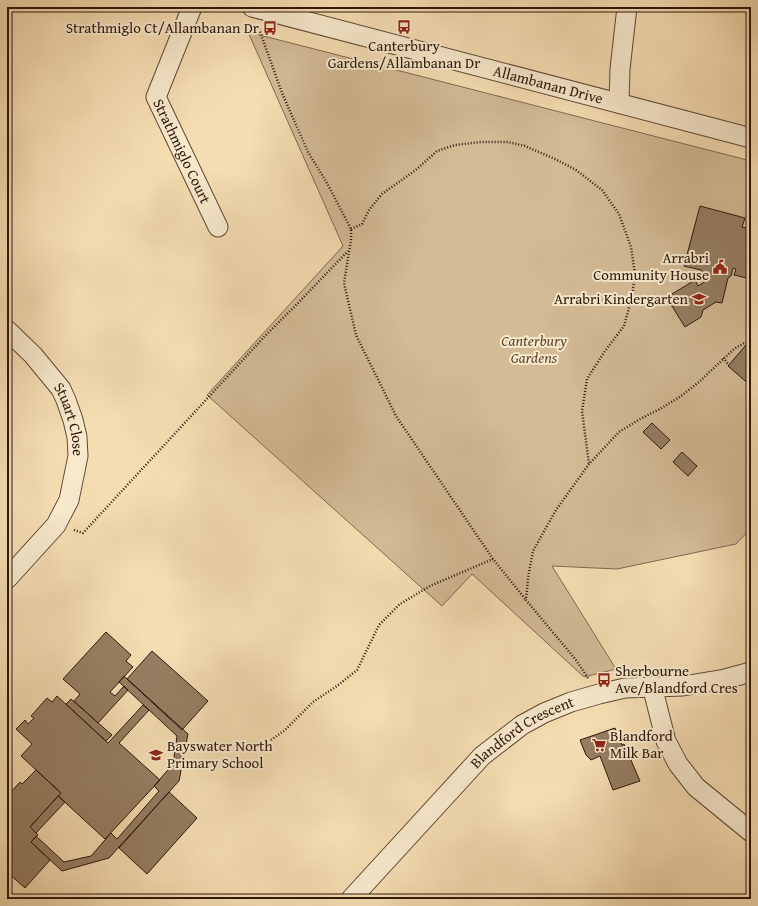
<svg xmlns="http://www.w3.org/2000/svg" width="758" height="906" viewBox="0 0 758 906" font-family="'Gentium Book Plus',serif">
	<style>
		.green { fill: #d3bb96; stroke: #806951 }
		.building { fill: #957e62; stroke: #2c170c }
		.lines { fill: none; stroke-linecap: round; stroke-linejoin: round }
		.street-casing { stroke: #5e4836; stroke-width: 21 }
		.path { stroke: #2c170c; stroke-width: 2.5; stroke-dasharray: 1 2; stroke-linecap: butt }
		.street { stroke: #f8e9cd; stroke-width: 19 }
		.labels { text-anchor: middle; stroke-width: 4; stroke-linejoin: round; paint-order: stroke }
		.poi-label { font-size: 15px; fill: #2c170c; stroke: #f8e9cd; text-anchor: end }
		.street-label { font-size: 15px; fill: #2c170c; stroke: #f8e9cd }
		.park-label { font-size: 15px; font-style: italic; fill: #5e4835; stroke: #f8e9cd }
	</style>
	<rect width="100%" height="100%" fill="#f5ddb2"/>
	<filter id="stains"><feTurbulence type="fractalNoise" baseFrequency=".005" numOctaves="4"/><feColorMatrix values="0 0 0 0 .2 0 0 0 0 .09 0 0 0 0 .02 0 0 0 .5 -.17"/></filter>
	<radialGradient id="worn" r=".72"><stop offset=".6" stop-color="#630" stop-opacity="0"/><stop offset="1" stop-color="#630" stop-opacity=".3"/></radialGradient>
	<path class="green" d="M248 32 751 161V528L736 544 617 569 552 566 616 669 584 677 472 574 442 606 207 395 343 246Z"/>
	<path class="building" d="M700 206 745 218 742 227 751 229V279L734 275 736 269 733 268 731 276 728 278 722 303 716 302 703 310 701 317 685 327 670 303 675 300 672 294 695 280 698 286 706 281 707 277 704 276 701 270 684 266Z
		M746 345 751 350V386L728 366Z
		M652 423 670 440 661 449 643 432Z
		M682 452 697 466 688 476 673 462Z
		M106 632 131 655 126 661 133 667 110 692 115 696 124 686 128 690 98 723 74 701 80 694 63 679Z
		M152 651 208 701 182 730 127 679Z
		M124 676 188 734 179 781 109 858 62 871 31 842 36 836 64 862 91 856 111 833 117 839 159 791 154 786 173 764 177 736 119 682Z
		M57 696 108 743 143 705 149 710 119 743 160 780 105 839 58 796 61 793 21 756 32 744 16 729 25 720 28 724 34 718 31 716 47 698 52 702Z
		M71 699 112 735 106 741 66 704Z
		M615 728 622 745 624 744 640 781 613 790 600 756 591 760 586 755 580 740Z
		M36 770 61 793 30 827 38 835 31 842 50 860 25 888 7 872V796L20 782 22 784Z
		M169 792 197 818 147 874 119 848Z
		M58 796 65 802 36 833 30 827Z"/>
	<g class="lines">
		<defs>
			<g id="street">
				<path id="s1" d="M192 7 156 97 218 227"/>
				<path id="s2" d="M252 7 751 138"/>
				<path d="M619 103 620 69 627 7"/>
				<path id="s3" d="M7 330 33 355 61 389 66 400 73 420 77 437 78 456 69 500 56 525 7 579"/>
				<path d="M652 686 666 741 678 764 696 787 751 832"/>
				<path id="s4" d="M351 899 482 756 522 725 544 713 571 702 599 694 625 688 683 686 725 679 751 672"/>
			</g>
		</defs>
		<use href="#street" class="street-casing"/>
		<path class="path" d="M258 26 282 93 308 152 327 183 351 229V240L344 283 356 335 396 416 493 559 526 600
			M351 229 362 224 369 210 382 194 417 169 437 151 455 145 481 142H508L525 146 555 159 576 170 602 190 619 214 631 247 635 274 632 297 624 326 605 351 587 379 582 411 589 464
			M723 358 729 365
			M74 530 83 533 265 336 299 302 348 251
			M588 678 576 660 526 600 528 578 533 551 556 510 589 464 619 432 640 419 660 409 681 396 699 382 734 349 744 343H751
			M271 740 285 730 313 702 337 686 357 670 379 625 400 604 430 586 493 559"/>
		<use href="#street" class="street"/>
	</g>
	<defs>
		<symbol id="bus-bare" viewBox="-9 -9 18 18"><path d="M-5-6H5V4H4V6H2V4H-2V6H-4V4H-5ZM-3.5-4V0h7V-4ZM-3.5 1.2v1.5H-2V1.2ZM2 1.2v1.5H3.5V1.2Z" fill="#8f2418" stroke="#f8e9cd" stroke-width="2.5" paint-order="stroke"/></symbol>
		<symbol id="civic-bare" viewBox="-9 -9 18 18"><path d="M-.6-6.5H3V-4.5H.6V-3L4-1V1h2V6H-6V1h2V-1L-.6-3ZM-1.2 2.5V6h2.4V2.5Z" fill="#8f2418" stroke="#f8e9cd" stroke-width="2.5" paint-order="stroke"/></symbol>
		<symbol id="school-bare" viewBox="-9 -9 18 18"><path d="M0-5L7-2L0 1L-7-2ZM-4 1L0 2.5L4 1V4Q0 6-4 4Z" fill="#8f2418" stroke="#f8e9cd" stroke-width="2.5" paint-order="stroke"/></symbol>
		<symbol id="supermarket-bare" viewBox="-9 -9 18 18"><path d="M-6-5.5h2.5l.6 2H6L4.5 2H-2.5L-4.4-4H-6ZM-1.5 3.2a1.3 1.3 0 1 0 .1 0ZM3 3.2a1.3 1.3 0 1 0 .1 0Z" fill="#8f2418" stroke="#f8e9cd" stroke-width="2.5" paint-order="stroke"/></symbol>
	</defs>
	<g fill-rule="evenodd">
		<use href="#bus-bare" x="394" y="17" width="20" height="20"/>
		<use href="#bus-bare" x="260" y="18" width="20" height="20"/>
		<use href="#civic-bare" x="710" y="257" width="20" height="20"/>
		<use href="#school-bare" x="689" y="289" width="20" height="20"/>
		<use href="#bus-bare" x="594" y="670" width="20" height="20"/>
		<use href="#supermarket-bare" x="589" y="735" width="20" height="20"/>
		<use href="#school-bare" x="146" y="745" width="20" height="20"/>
	</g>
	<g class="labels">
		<g class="poi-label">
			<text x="259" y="33">Strathmiglo Ct/Allambanan Dr</text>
			<text x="404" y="51" text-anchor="middle">Canterbury<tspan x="404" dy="17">Gardens/Allambanan Dr</tspan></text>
			<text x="709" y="263">Arrabri<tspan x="709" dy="17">Community House</tspan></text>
			<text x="688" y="304">Arrabri Kindergarten</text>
			<text x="615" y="676" text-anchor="start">Sherbourne<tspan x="615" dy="17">Ave/Blandford Cres</tspan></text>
			<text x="610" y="741" text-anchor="start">Blandford<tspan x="610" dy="17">Milk Bar</tspan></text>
			<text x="167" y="751" text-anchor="start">Bayswater North<tspan x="167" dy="17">Primary School</tspan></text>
		</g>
		<g class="street-label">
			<text dy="5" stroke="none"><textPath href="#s2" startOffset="306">Allambanan Drive</textPath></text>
			<text dy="5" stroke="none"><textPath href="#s1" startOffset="157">Strathmiglo Court</textPath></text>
			<text dy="5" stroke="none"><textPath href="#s3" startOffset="112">Stuart Close</textPath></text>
			<text dy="5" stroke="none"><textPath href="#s4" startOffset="241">Blandford Crescent</textPath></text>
		</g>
		<g class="park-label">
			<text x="534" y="346">Canterbury<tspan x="534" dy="17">Gardens</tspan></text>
		</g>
	</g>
	<rect width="758" height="906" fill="none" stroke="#f5ddb2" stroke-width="24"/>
	<rect x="8" y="8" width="742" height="890" fill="none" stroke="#2c170c" stroke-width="2"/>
	<rect x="12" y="12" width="734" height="882" fill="none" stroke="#2c170c"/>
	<rect width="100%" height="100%" filter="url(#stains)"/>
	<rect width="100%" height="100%" fill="url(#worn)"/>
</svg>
